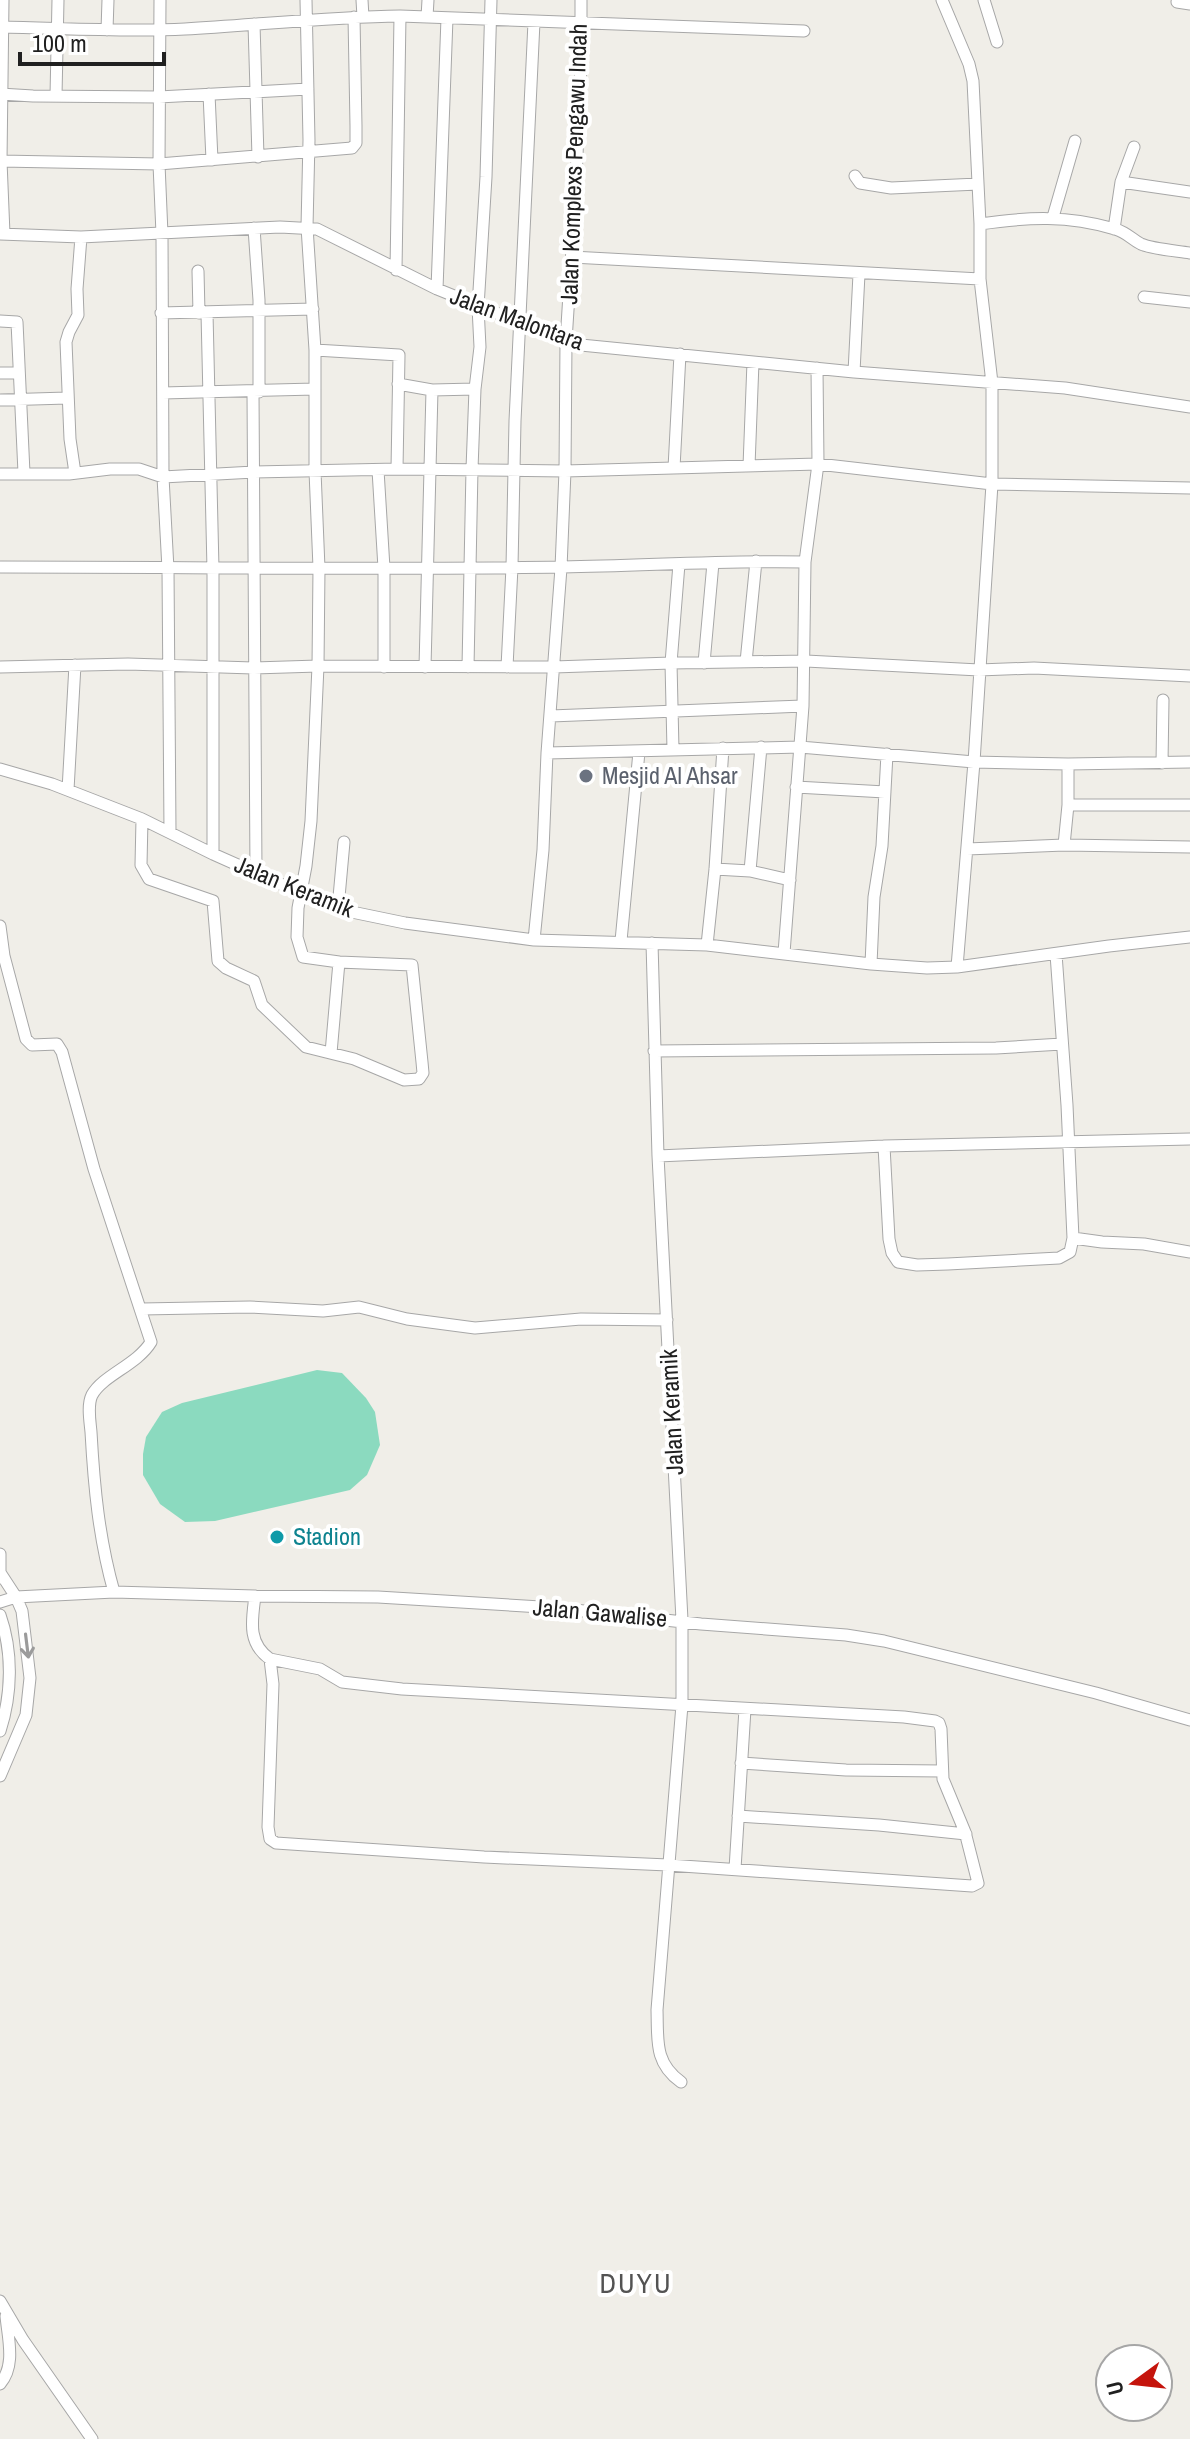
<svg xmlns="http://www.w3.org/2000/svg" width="1190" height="2439" viewBox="0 0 1190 2439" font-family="'Archivo Narrow',sans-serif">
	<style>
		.pitch { fill: #8bdabf }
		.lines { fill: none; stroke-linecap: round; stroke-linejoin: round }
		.minor-casing { stroke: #a7a7a7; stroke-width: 13 }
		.minor { stroke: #fff; stroke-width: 11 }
		.oneway { stroke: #9b9b9b }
		.worship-dot { fill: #6b7280; stroke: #fff; stroke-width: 3 }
		.culture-dot { fill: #0f9aa8; stroke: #fff; stroke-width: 3 }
		.labels { text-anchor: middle; stroke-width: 8; stroke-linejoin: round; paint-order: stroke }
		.street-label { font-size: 24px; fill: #202020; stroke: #fff }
		.worship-label { font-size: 24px; fill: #5b616d; stroke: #fff; text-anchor: start }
		.culture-label { font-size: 24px; fill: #0d838f; stroke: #fff; text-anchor: start }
		.quarter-label { font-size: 28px; letter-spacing: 2px; fill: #535353; stroke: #fff }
	</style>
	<rect width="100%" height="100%" fill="#f0eee8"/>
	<path class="pitch" d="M317 1370 342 1373 366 1398 375 1412 380 1445 367 1475 350 1490 215 1521 185 1522 160 1504 143 1475V1454L146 1437 162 1412 182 1403Z"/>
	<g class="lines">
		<defs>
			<path id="minor" d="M3 0 1 161 4 234
				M160 0 159 164 162 234 163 477 168 569 170 831
				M306 0 309 140 307 227 315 350V471L319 568 318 666 311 821 306 866 298 908 297 937 303 957 339 962 331 1053
				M362 0 363 17
				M984 0 997 42
				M1177 2 1190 4
				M427 17 428 0
				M254 24 258 157
				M0 27C62 28 123 32 185 29 257 25 328 17 400 16L804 31
				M107 30 108 0
				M0 94 33 96 159 97 308 89
				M209 94 212 160
				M56 96 58 0
				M1 161 159 164 352 148 356 143V126L354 17
				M855 176 860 183 891 188 978 184
				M1121 182 1190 192
				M1053 217 1075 141
				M980 224C1029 217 1067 215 1115 229 1128 233 1131 239 1141 244 1152 249 1178 251 1190 253
				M254 228 259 300V392
				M1114 229 1121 182 1134 147
				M0 234 81 237 280 227 317 229 437 289 566 341 581 345 854 372 1065 388 1190 407
				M572 257 980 279
				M396 270 400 16
				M198 271 199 313
				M437 289 447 18
				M1144 297 1190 302
				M161 313 313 309
				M207 313 213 569V854
				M0 321 17 322 24 473
				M315 350 399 355 397 469
				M854 372 859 274
				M0 373H18
				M398 384 432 390 425 667
				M432 390 475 389
				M253 392 256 873
				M163 393 315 389
				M0 400 67 398
				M749 466 753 362
				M674 468 680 354
				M378 470 384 568V667
				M75 473 70 439 66 342 69 332 78 315 77 289 81 237
				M0 474H69L110 469H139L163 477 254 472 397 469 565 471 818 464 992 484V383L980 279V224L973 81 969 64 942 0
				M0 567C188 567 376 570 563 567 644 566 725 560 805 562
				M746 662 756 561
				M704 663 713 563
				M0 667 128 664 253 668 318 666 554 667 671 663 806 661 979 670 1034 668 1190 676
				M468 667 472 469 475 389 480 347 478 307 486 177 491 0
				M507 667 512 567 515 421 534 22
				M551 716 803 706
				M673 750 671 663 679 564
				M547 753 800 747 974 762 1068 764 1190 762
				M1162 763 1163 700
				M1068 764V805
				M0 769 52 784 142 819 213 854 321 902 347 911 405 923 534 940 707 945 871 964 927 968 957 967 1109 946 1190 937
				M796 787 885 792
				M68 790 75 665
				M142 819 141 865 149 879 213 901 218 961 226 968 254 981 262 1005 306 1047 354 1059 404 1080 419 1079 423 1073 422 1062 412 965 339 962
				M1064 845 1068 805H1190
				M967 849 1064 845 1190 847
				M715 869 750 871 790 880
				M750 871 761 747
				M338 908 344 842
				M0 926 4 956 26 1039 32 1045 57 1044 62 1052 94 1169 151 1342C137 1365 103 1375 92 1395 87 1405 90 1421 91 1432 94 1487 99 1539 114 1592
				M534 940 543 850 547 753 561 568 565 471 566 341 575 201 581 65V0
				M621 941 639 752
				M652 943 658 1156 682 1620V1705L657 2010C658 2040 654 2063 681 2082
				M707 945 715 869 723 748
				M784 953 803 706 805 562 818 464 817 368
				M1056 954 1067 1105 1073 1238 1102 1242 1144 1244 1190 1252
				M871 964 874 897 882 846 887 754
				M957 967 974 762 992 484 1190 488
				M654 1051 996 1048 1062 1044
				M884 1146 889 1239 892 1253 898 1262 917 1265 948 1264 1059 1258 1070 1252 1073 1238
				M658 1156 884 1146 1190 1139
				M142 1309 250 1307 323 1311 359 1307 407 1319 475 1328 581 1319 667 1320
				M0 1554V1578
				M255 1596C252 1620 247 1643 270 1659L320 1669 342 1682 402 1689 904 1717 935 1721 939 1723 941 1729 943 1779 965 1832 978 1883 972 1886 668 1865 484 1857 276 1843 270 1839 268 1827 273 1684 270 1659
				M0 1602 16 1597 114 1592 255 1596 378 1597 557 1608 701 1624 846 1635 884 1641 1096 1693 1190 1720
				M0 1615C13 1652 12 1694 0 1731
				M741 1763 846 1770 942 1771
				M0 1776 26 1715 30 1678 22 1611 16 1597 1 1574
				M738 1816 879 1825 966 1834
				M735 1869 745 1709
				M0 2301 23 2340 92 2439
				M0 2384C16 2365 8 2339 6 2316"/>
		</defs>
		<use href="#minor" class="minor-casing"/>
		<use href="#minor" class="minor"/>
	</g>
	<defs><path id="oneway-shaft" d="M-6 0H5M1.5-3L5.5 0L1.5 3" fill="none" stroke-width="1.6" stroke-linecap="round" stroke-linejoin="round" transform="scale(2)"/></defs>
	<use class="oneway" href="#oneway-shaft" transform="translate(27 1646) rotate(83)"/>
	<circle class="worship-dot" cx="586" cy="776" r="8"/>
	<circle class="culture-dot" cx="277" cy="1537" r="8"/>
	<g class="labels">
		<g class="street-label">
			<text transform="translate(574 164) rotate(-88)" y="8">Jalan Komplexs Pengawu Indah</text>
			<text transform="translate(517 319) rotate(20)" y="8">Jalan Malontara</text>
			<text transform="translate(294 887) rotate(22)" y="8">Jalan Keramik</text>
			<text transform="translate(672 1412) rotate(-93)" y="8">Jalan Keramik</text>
			<text transform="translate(600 1613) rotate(5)" y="8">Jalan Gawalise</text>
		</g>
		<g class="worship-label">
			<text x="602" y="784">Mesjid Al Ahsar</text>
		</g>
		<g class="culture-label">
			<text x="293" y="1545">Stadion</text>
		</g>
		<g class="quarter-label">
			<text x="636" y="2293">DUYU</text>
		</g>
	</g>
	<g transform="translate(1134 2383) rotate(255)"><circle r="38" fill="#ffffff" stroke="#a6a6a6" stroke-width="2"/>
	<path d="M0-6L14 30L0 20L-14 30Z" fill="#c5140c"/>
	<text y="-12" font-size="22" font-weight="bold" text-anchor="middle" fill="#202020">U</text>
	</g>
	<path d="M20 52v12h144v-12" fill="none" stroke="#202020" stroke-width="4"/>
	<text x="32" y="52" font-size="24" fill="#202020" stroke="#ffffff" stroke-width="6" paint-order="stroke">100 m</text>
</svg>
